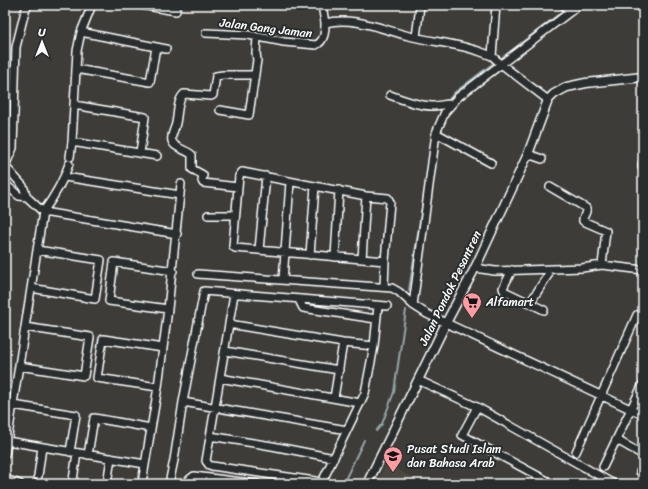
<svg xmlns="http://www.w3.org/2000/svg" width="648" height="489" viewBox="0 0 648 489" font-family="Sriracha,sans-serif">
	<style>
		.built { fill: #4a4740 }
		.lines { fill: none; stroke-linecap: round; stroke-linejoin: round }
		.stream { stroke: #93a5a7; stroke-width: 2 }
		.minor-casing { stroke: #fff; stroke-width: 10 }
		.tertiary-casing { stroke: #fff; stroke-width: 11 }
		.minor { stroke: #2a2d2e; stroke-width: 7 }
		.tertiary { stroke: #2a2d2e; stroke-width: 8 }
		.labels { text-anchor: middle; stroke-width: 4; stroke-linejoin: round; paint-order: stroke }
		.street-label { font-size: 12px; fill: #fff; stroke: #2a2d2e }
		.poi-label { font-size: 12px; fill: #fff; stroke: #2a2d2e; text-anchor: start }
	</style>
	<rect width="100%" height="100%" fill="#3d3c38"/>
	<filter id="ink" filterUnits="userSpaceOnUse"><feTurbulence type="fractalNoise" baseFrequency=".025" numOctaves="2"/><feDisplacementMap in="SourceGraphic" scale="8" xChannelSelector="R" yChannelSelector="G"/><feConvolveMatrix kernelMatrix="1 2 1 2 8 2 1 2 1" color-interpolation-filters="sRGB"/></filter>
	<g filter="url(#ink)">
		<path class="built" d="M387 463 423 484H376Z"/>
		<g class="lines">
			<path class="stream" d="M499 60 563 11
				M447 102 454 93 495 62
				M435 127 443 107
				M409 290 424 195
				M376 431 382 424 394 392 406 310
				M343 484 364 440"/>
			<defs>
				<path id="minor" d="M141 5 176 11 177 5
					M322 5 325 23
					M496 5 492 56 501 64 548 100
					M564 5 570 12
					M81 32 166 49
					M206 33 248 35 284 42 316 45C325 41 325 30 325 23 354 16 381 29 409 36 438 43 464 44 492 56
					M416 37 420 6
					M76 69 150 82 156 47
					M390 95C403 100 419 106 433 106 439 106 444 104 451 104
					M74 105 145 117 140 153
					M220 110 249 115 257 60 256 53 257 37
					M436 133 491 163
					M72 142 157 156
					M528 154 542 159
					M70 157 72 142 77 51 81 32 92 5
					M643 160 642 167 643 169
					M5 166 23 186 27 197 43 212 177 234
					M5 166 13 148 16 47 25 11 28 5
					M242 172 366 196 388 198 390 202 385 261 235 248 233 246 239 176Z
					M65 177 180 195
					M5 184 19 196 27 197
					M238 187 203 183 202 181 203 175 192 169V155C187 150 174 148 172 141 170 136 175 129 176 123 178 115 177 100 184 94L211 96 213 95 216 76 223 75H255
					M550 187 586 208C588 213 582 216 583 221L606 231 602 265
					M208 215H235
					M259 250 266 176
					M310 255 315 186
					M335 257 339 190
					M362 259 366 196
					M475 268 495 271 582 268 602 265 643 270
					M512 270 503 288 504 291 544 310
					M198 274 392 288 399 292 413 305 427 314 643 415
					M283 280 290 182
					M384 287 385 261
					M31 288 95 299 101 260 37 250
					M234 294 206 461 209 465 212 466 322 482
					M299 300 303 308 376 319
					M530 303 548 275
					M413 305 436 133 445 112 458 97 579 5
					M168 309 109 301 114 262 173 271
					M229 324 343 343 374 346
					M225 351 339 370
					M19 366 84 376 90 337 25 327
					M220 378 360 403
					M418 380 477 407 614 484
					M158 387 97 378 103 339 163 348
					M334 398 343 343
					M183 402 347 430
					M13 405 76 415 70 452
					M477 407 462 435 553 484
					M210 436 272 446 334 458
					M617 440 643 455
					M7 441 145 464
					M576 452 637 315
					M5 455 43 212C54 197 63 182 69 164
					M88 455 94 418 151 428
					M603 467 643 384
					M640 472 643 466
					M38 476 42 447
					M5 479 20 484
					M73 480 77 453
					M142 483 158 387 168 309 181 184
					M107 484 111 458
					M169 484 174 460 183 402 204 291 387 306
					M187 484 189 480 194 476 257 484
					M321 484 365 393 374 346 378 306"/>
				<path id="tertiary" d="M367 484 446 323 475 268 528 154 548 100 554 94 567 87 586 83 643 77"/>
			</defs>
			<use href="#minor" class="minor-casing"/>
			<use href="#tertiary" class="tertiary-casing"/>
			<use href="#minor" class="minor"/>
			<use href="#tertiary" class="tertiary"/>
		</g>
	</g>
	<defs>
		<symbol id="supermarket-pin" viewBox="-11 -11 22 30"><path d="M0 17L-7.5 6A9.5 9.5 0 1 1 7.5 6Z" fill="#ff9aa2" stroke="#2a2d2e"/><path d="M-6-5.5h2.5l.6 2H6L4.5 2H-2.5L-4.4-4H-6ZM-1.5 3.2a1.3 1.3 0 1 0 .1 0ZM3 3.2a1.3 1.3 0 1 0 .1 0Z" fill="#111"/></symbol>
		<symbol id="university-pin" viewBox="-11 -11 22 30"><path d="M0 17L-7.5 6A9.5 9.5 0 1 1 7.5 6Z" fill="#ff9aa2" stroke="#2a2d2e"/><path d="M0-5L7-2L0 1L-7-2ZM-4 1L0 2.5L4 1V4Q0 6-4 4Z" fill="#111"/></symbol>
	</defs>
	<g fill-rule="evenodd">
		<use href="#supermarket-pin" x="461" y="291" width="22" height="30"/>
		<use href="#university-pin" x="382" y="445" width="22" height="30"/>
	</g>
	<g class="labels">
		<g class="street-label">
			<text transform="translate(266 28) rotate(7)" y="4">Jalan Gang Jaman</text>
			<text transform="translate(450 288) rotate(-64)" y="4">Jalan Pondok Pesantren</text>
		</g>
		<g class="poi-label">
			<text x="486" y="306">Alfamart</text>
			<text x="407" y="453">Pusat Studi Islam<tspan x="407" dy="14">dan Bahasa Arab</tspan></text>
		</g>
	</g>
	<rect width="648" height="489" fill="none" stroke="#2a2d2e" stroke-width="20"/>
	<rect x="10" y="10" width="628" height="469" fill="none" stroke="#fff" stroke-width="1.5" filter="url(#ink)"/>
	<g transform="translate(42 42)" stroke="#2a2d2e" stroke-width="3" paint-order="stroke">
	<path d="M0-3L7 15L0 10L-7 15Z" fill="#ffffff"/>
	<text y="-6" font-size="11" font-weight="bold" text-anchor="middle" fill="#ffffff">U</text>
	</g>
</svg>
